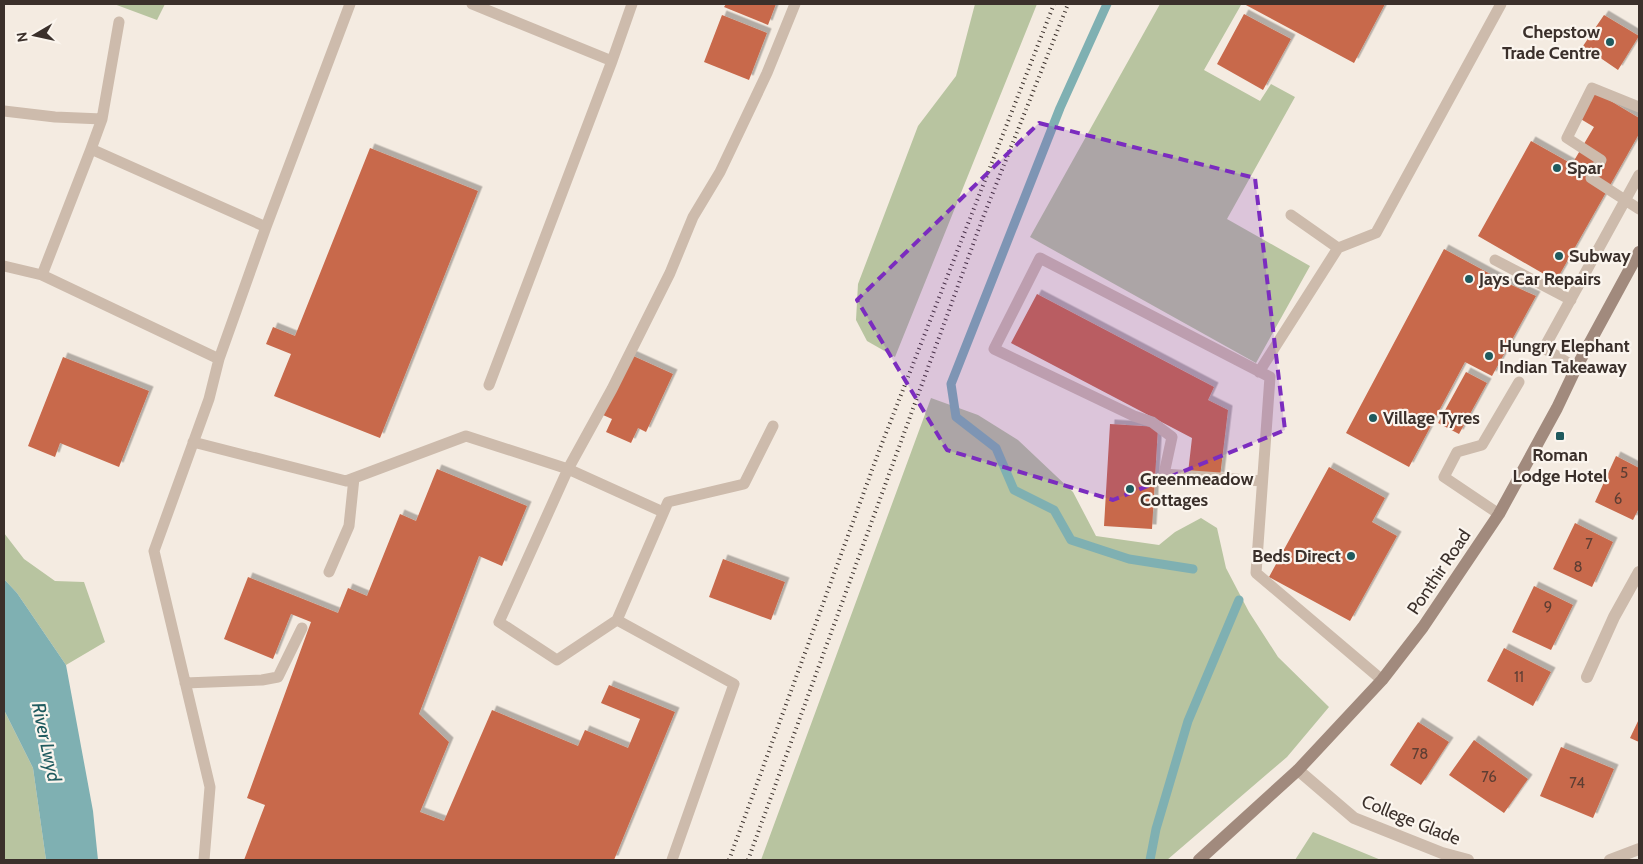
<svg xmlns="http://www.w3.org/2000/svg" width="1643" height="864" viewBox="0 0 1643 864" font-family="Cabin,sans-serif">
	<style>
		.green { fill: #b8c4a0 }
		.water { fill: #7fb0b2 }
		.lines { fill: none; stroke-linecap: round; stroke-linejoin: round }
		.stream { stroke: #7fb0b2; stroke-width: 9 }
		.building { fill: #c8694b; filter: url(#shadow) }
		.service { stroke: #cdbbac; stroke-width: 11 }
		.minor { stroke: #cdbbac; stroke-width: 12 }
		.secondary { stroke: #a18a7d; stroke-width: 12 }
		.rail { stroke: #3b302b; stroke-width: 4; stroke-dasharray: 1 4; stroke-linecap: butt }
		.marked { fill: #7b2cbf; fill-opacity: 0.2; stroke: #7b2cbf; stroke-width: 4; stroke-dasharray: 10 6; stroke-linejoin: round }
		.poi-dot { fill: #1f5a5e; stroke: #fbf5ee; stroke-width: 2 }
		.labels { text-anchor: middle; stroke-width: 4.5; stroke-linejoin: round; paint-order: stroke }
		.number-label { font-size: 15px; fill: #5e3e33 }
		.poi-label { font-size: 18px; font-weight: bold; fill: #3b302b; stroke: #fbf5ee; text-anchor: start }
		.street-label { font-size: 18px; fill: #3b302b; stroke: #fbf5ee }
		.water-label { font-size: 19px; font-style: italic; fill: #1f5a5e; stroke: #fbf5ee }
	</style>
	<defs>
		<filter id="shadow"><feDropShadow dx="4.5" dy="-4.5" stdDeviation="0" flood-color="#0004"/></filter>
	</defs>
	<rect width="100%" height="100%" fill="#f4ebe1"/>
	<path class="green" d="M114 4H165L157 20Z
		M975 4H1037L895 357 867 341 856 320 858 284 918 126 956 76Z
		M1160 4 1241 5 1204 70 1260 101 1271 84 1295 97 1227 219 1310 266 1256 363 1030 237Z
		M931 398 978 415 1018 440 1073 492 1096 536 1159 545 1175 532 1201 518 1217 528 1226 568 1249 612 1278 657 1329 707 1287 757 1167 860H761Z
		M4 533 24 559 55 581 84 582 105 642 66 665 17 593 4 579Z
		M4 710 33 768 46 860H4Z
		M1313 832 1381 860H1295Z"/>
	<path class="water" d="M4 579 17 593 66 665 93 811 98 860H46L33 768 4 710Z"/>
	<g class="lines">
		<path class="stream" d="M1107 4 1060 108 951 384 956 417 996 448 1014 490 1054 510 1071 540 1129 559 1193 569
			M1150 860 1156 829 1188 721 1239 600"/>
	</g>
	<path class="building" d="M726 4H776L768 25 724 7Z
		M1244 4H1385L1354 63Z
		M1244 14 1291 39 1263 90 1217 64Z
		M722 15 767 33 749 80 704 62Z
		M1604 15 1639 36 1618 70 1583 46Z
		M1594 91 1639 118V134L1556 281 1478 236 1531 141 1572 164 1594 127 1579 118Z
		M370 148 478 191 380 438 274 396 291 354 266 344 273 327 295 336Z
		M1444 249 1507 283 1536 296 1492 376 1465 362 1409 467 1346 433Z
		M1037 294 1214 387 1208 400 1228 410 1220 477 1188 473 1192 438 1011 343Z
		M631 355 673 374 646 432 638 428 631 443 606 432 612 419 603 415Z
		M63 357 149 391 119 467 60 443 55 457 28 446Z
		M1466 372 1487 383 1459 434 1438 423Z
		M1110 424 1158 427 1152 529 1104 526Z
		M1616 456 1639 468V508L1633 520 1595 502Z
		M1329 467 1385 498 1372 522 1397 536 1350 621 1269 577Z
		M437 469 527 506 502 566 479 556 419 714 449 742 420 812 444 821 492 710 578 746 585 730 628 748 640 719 601 703 609 685 675 712 614 860H244L265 805 247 798 311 622 291 614 273 659 224 639 248 577 338 613 348 588 367 596 400 514 416 521Z
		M1575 523 1613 542 1592 587 1553 569Z
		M723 559 785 582 771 620 709 597Z
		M1534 586 1573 605 1551 650 1512 632Z
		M1504 648 1551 672 1533 706 1487 681Z
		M1639 719V742L1630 738Z
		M1418 722 1449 742 1421 785 1390 765Z
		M1474 740 1528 779 1504 813 1449 775Z
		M1561 747 1614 769 1593 818 1540 796Z"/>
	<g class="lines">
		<path class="service" d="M472 4 612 61 489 385
			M612 61 632 4
			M1639 107 1592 88 1567 138 1601 160 1591 178 1639 209
			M4 111 55 117 102 119
			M91 149 102 119 119 22
			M1338 248 1376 233 1501 4
			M1495 260 1571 300
			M4 266 42 275
			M219 359 42 275 91 149 266 227
			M1576 368 1544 348 1639 175
			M1259 372 1338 248 1291 215
			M193 442 346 481 466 436 568 469 499 622 557 660 617 620 734 684 672 860
			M1262 481 1164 474 1172 437 1152 422 1134 416 994 349 1040 258 1270 377 1256 573 1382 680
			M663 512 568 469 612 389 670 273 693 217 720 172 767 73 795 4
			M1499 514 1444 477 1457 452 1482 445 1519 382
			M329 572 349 526 354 478
			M617 620 668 502 744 484 773 426
			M185 683 262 680 278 677 302 628
			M204 860 210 787 154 551 209 399 219 359 266 227 350 4"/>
		<path class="minor" d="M1587 677 1614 617 1639 572
			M1298 770 1354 818 1442 853 1468 860
			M1610 860 1639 849"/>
		<path class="secondary" d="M1199 860 1298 770 1382 680 1423 627 1499 514 1557 408 1576 368 1639 252"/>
		<path class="rail" d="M729 860 879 451 1054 4
			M748 860 982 220 1068 4"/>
	</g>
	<path class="marked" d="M1039 123 1255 178 1285 430 1113 500 947 450 857 300Z"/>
	<g class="poi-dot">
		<circle cx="1610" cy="42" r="5"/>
		<circle cx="1557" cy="168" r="5"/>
		<circle cx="1559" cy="256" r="5"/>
		<circle cx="1469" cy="279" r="5"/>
		<circle cx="1489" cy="356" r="5"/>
		<circle cx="1373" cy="418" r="5"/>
		<rect x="1555" y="431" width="10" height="10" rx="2.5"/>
		<circle cx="1130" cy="489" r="5"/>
		<circle cx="1351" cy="556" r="5"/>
	</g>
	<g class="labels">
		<g class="number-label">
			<text x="1624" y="478">5</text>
			<text x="1618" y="504">6</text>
			<text x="1589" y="549">7</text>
			<text x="1578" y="572">8</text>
			<text x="1548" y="612">9</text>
			<text x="1519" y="682">11</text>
			<text x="1420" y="759">78</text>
			<text x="1489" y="782">76</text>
			<text x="1577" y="788">74</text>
		</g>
		<g class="poi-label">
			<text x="1600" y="38" text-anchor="end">Chepstow<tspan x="1600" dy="21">Trade Centre</tspan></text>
			<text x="1567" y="174">Spar</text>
			<text x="1569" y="262">Subway</text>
			<text x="1479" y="285">Jays Car Repairs</text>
			<text x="1499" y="352">Hungry Elephant<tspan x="1499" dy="21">Indian Takeaway</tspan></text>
			<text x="1383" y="424">Village Tyres</text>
			<text x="1560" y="461" text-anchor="middle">Roman<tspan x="1560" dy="21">Lodge Hotel</tspan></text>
			<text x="1140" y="485">Greenmeadow<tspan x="1140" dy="21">Cottages</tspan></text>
			<text x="1341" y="562" text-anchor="end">Beds Direct</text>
		</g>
		<g class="street-label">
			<text transform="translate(1439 572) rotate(-56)" y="6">Ponthir Road</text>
			<text transform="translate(1411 820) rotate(22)" y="6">College Glade</text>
		</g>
		<g class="water-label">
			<text transform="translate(47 742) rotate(78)" y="7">River Lwyd</text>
		</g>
	</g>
	<rect width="1643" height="864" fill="none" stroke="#3b302b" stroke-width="10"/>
	<g transform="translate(35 35) rotate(261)" stroke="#fbf5ee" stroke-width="4" paint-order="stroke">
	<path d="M0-4L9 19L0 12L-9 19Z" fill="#3b302b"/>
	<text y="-8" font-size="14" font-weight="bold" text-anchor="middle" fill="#3b302b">N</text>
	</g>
</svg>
